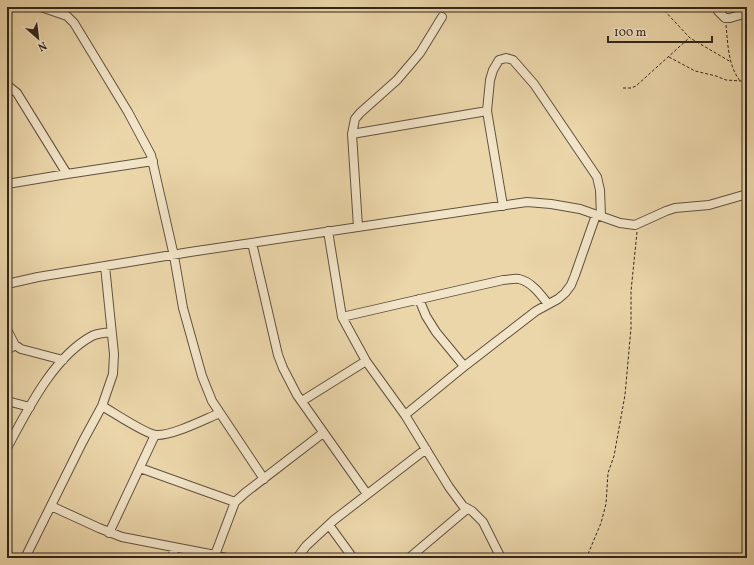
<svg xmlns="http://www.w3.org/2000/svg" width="754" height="565" viewBox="0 0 754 565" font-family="Vollkorn,serif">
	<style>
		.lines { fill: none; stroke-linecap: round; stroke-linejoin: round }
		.street-casing { stroke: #60513f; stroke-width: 10 }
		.path { stroke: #31251b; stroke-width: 1; stroke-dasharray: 3 2; stroke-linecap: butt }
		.street { stroke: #f2e4c8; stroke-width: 8 }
	</style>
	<rect width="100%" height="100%" fill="#ebd6aa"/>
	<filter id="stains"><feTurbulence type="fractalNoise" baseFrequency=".005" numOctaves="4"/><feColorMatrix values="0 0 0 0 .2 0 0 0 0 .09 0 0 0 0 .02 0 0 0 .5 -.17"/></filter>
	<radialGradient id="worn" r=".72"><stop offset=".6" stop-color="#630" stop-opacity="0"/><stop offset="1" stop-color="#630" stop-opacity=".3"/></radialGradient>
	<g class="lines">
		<defs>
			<path id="street" d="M41 7 67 16 74 23 128 112 151 155 174 256 183 308 202 376 212 401 264 479
				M716 7 718 11 725 18H730L747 13
				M7 85 17 93 67 174
				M352 134 487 111
				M7 184 67 174 153 161
				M503 206 487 111 490 80 493 70 499 60 506 58 513 60 534 84 597 177 600 190 601 216
				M358 227 352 134 355 119 360 113 397 80 420 53 442 17
				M328 231 342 317 366 361 405 415 449 487 463 506 472 511 483 522 501 558
				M252 243 278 355 283 368 297 395 367 494
				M7 284 38 277 190 252 527 202 551 204 580 209 620 223 635 225 666 211 675 208 709 205 747 194
				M419 299 426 316 436 332 464 366
				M342 317 503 280C508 280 514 278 519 279 532 282 541 295 548 304
				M7 330 15 345 21 349 63 360
				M7 350 15 345
				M7 401 30 407
				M302 401 366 361
				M102 406C113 412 145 434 156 435 172 436 203 420 220 413
				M405 415 466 365 536 311 558 299 565 293 571 285 575 275 596 215
				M7 448C27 411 53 357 92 336 98 333 105 333 110 332
				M140 468 235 502
				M51 506 99 528 122 537 215 555 227 558
				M329 525 353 558
				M109 533 155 435
				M215 555 235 502 245 493 323 433
				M25 558 83 441 102 406 113 374 114 354 105 266
				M173 558 174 547
				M297 558 306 546 334 520 426 449
				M409 558 467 509"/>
		</defs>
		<use href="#street" class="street-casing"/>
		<path class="path" d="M661 7 690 38 731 62
			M726 25C728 45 728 65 740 81H747
			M669 57 695 71 716 76 726 80 741 81
			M623 88H631L636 86 689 38
			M585 558 588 554 601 523 606 504 608 473 614 456 625 395 631 328V291L637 232"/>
		<use href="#street" class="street"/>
	</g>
	<rect width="754" height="565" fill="none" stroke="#ebd6aa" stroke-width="24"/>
	<rect x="8" y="8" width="738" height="549" fill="none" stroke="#31251b" stroke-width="2"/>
	<rect x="12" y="12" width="730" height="541" fill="none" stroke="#31251b"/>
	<g transform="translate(38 38) rotate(152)" stroke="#f2e4c8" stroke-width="3" paint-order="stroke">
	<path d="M0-3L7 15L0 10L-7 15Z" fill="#31251b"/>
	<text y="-6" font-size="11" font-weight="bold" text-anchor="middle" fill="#31251b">N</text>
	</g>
	<path d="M608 36v6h104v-6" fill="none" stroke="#31251b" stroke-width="2"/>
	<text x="614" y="36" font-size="12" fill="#31251b" stroke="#f2e4c8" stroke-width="3" paint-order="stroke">100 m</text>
	<rect width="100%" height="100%" filter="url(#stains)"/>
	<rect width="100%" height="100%" fill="url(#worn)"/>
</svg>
